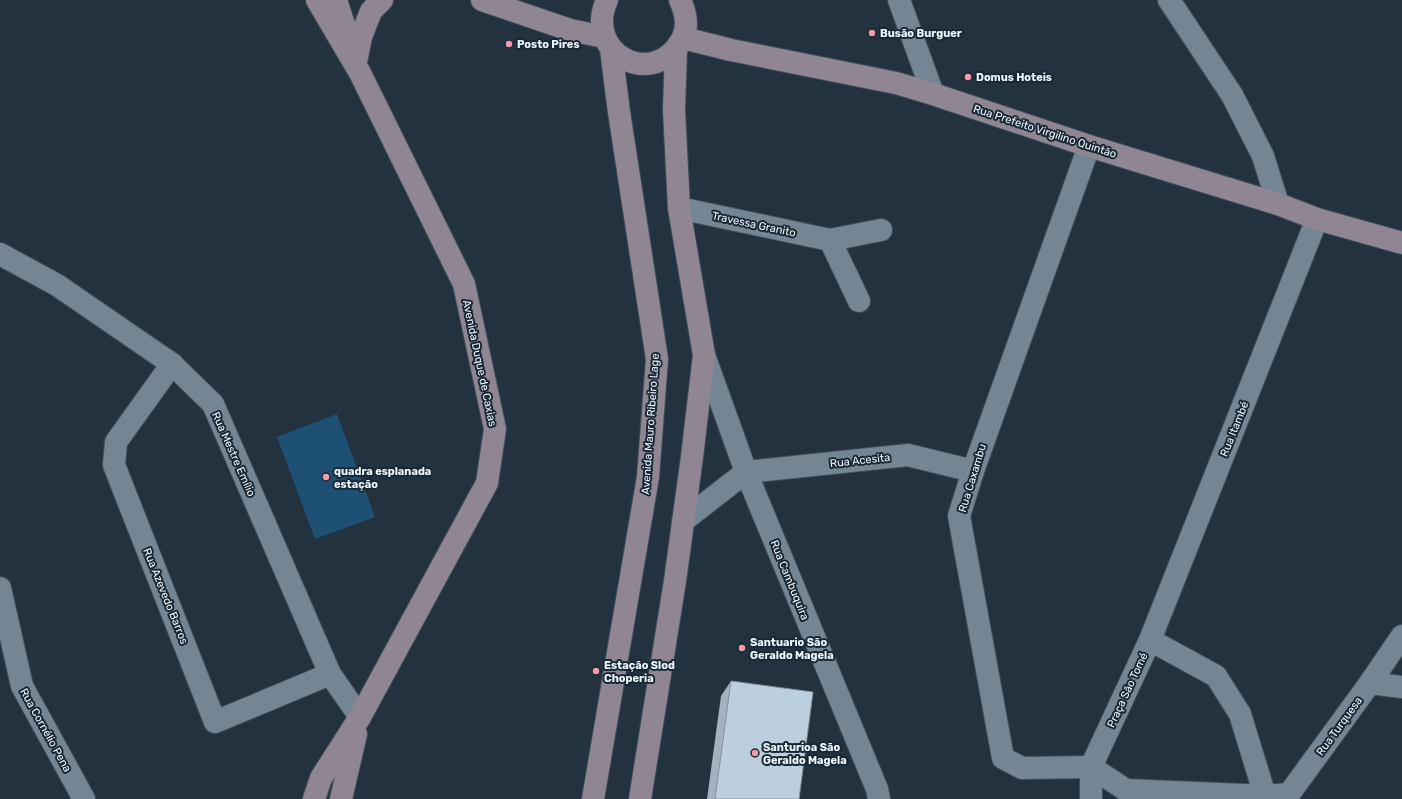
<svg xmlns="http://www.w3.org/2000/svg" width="1402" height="799" font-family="Rubik,sans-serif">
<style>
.green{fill:#1e5073}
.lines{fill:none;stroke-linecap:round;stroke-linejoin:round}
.street-casing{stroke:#414f59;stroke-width:24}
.secondary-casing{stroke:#414f59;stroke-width:24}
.street{stroke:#748694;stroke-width:22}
.secondary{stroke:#8f8593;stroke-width:22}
.wall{fill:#a2b2c0}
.building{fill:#bccfdf;stroke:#84919c}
.poi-dot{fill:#f39aaa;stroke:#192834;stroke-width:1.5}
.labels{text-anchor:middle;stroke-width:4;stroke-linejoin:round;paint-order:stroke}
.poi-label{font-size:11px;font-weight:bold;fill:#ecf6fe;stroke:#192834;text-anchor:start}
.street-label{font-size:11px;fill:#ecf6fe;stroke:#192834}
</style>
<rect width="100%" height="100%" fill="#23323f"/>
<!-- green -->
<polygon class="green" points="337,414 375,517 315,539 277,437"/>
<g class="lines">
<!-- street casing -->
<g class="street-casing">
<g id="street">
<polyline points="899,0 933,94"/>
<polyline points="1169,0 1232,95 1263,156 1278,204"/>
<polyline points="1089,146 973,471 959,516 1003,758 1022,768 1091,767"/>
<polyline points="679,208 830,240 859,301"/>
<polyline points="830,240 881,230"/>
<polyline points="0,254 57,285 172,364 213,404 330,674 360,717"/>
<polyline points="704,355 746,472 877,789 879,799"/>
<polyline points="172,364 116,442 114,465 215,722 330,674"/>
<polyline points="746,472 908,455 973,471"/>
<polyline points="683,521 746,472"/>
<polyline points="0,588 22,686 84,799"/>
<polyline points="1150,640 1216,676 1240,714 1266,799"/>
<polyline points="1370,683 1402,687"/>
<polyline points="1091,767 1126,790 1266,796 1289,794 1370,683 1402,636"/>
<polyline points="1091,799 1091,767 1150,640 1317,219"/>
</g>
</g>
<!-- secondary casing -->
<g class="secondary-casing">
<g id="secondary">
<polyline points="336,0 347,34"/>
<polyline points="482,0 570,30 604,37"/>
<path d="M607 0C583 53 652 90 681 41 689 28 686 13 680 0"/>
<polyline points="683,38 731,50 896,83 933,94 1089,146 1278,204 1317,219 1402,243"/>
<polyline points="356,62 361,37 371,11 382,0"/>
<polyline points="314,799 321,778 360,717 487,483 495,429 464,284 360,73 317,0"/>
<polyline points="341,799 356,734"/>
<polyline points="593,799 648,477 657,359 619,112 611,49"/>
<polyline points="640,799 675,581 692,457 704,355 679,208 674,110 676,49"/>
</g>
</g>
<!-- street -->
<use href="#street" class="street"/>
<!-- secondary -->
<use href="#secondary" class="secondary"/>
</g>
<!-- wall -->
<polygon class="wall" points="731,681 799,799 707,799 721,696"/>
<!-- building -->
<polygon class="building" points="731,681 813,692 799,799 715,799"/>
<!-- markers -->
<g class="poi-dot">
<circle cx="872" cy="33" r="4"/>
<circle cx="509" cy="44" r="4"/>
<circle cx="968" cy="77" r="4"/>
<circle cx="326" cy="477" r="4"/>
<circle cx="742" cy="648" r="4"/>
<circle cx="596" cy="671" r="4"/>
<circle cx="755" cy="753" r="4"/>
</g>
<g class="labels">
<!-- poi labels -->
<g class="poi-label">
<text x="880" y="37">Busão Burguer</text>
<text x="517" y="48">Posto Pires</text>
<text x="976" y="81">Domus Hoteis</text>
<text x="334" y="475">quadra esplanada<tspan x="334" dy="13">estação</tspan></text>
<text x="750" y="646">Santuario São<tspan x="750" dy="13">Geraldo Magela</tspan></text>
<text x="604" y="669">Estação Slod<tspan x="604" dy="13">Choperia</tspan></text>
<text x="763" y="751">Santurioa São<tspan x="763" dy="13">Geraldo Magela</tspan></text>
</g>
<!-- street labels -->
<g class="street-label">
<text transform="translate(1045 131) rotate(18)" y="4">Rua Prefeito Virgilino Quintão</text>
<text transform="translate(754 224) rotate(12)" y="4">Travessa Granito</text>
<text transform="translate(480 363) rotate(78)" y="4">Avenida Duque de Caxias</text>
<text transform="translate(650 424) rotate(-86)" y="4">Avenida Mauro Ribeiro Lage</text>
<text transform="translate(1234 429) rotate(-68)" y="4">Rua Itambé</text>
<text transform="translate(234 454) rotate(66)" y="4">Rua Mestre Emílio</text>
<text transform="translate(860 460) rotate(-6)" y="4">Rua Acesita</text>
<text transform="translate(972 478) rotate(-73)" y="4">Rua Caxambu</text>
<text transform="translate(790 580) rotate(68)" y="4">Rua Cambuquira</text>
<text transform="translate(166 596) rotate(68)" y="4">Rua Azevedo Barros</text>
<text transform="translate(1127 690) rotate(-65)" y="4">Praça São Tomé</text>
<text transform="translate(1339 726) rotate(-54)" y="4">Rua Turquesa</text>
<text transform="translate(46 730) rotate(61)" y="4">Rua Cornélio Pena</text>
</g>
</g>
</svg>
